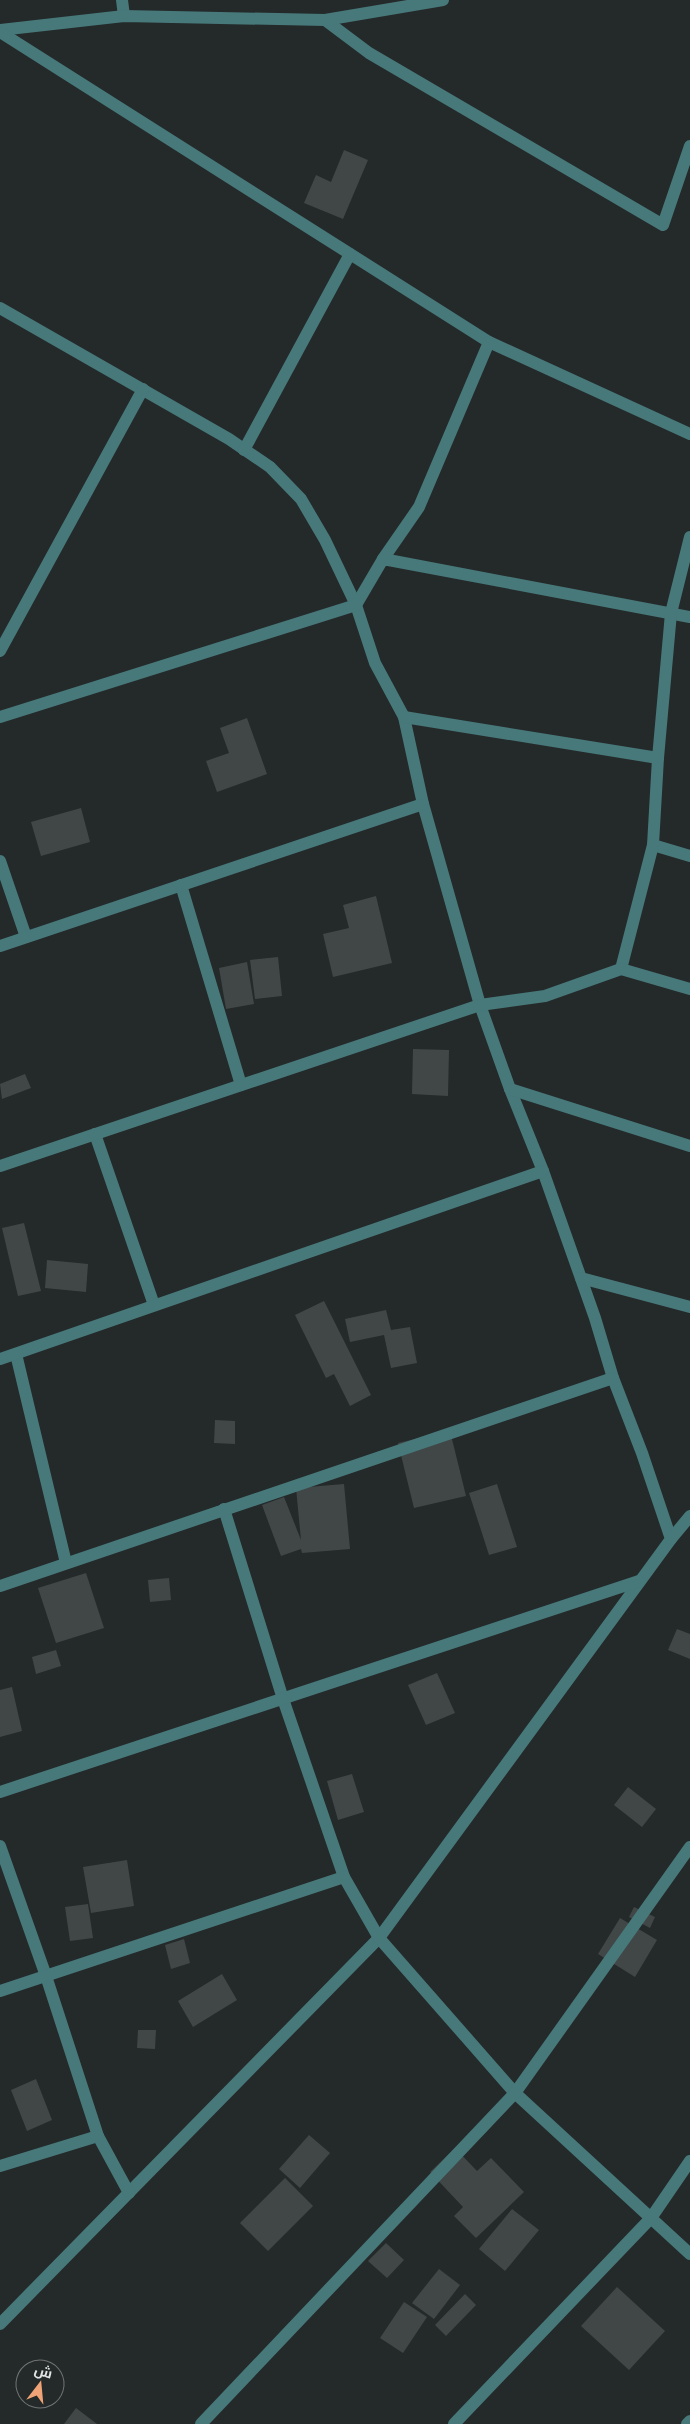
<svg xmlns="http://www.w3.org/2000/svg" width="690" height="2424" font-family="'PT Sans',Cairo,sans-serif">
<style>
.building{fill:#414747}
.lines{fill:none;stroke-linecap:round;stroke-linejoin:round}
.minor{stroke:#47787a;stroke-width:12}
</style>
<rect width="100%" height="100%" fill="#242929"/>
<!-- building -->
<g class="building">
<polygon points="344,150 368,160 343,219 304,203 316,175 331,182"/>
<polygon points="247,718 267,774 217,792 206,761 229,753 220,728"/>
<polygon points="81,808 90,842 41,856 31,822"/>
<polygon points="376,896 392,963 333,977 323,934 349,928 343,905"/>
<polygon points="278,957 282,996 255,999 250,960"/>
<polygon points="247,962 254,1004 226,1009 219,968"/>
<polygon points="413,1049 449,1050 448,1096 412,1094"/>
<polygon points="25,1074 31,1088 2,1099 0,1084"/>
<polygon points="24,1223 41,1291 18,1296 2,1228"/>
<polygon points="47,1260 88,1264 86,1292 45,1288"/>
<polygon points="324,1301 371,1395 350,1406 334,1374 326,1378 295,1315"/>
<polygon points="386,1310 391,1330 410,1327 417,1363 391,1368 384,1335 350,1342 345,1319"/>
<polygon points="215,1420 235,1421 235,1444 214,1443"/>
<polygon points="450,1431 466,1496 414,1508 398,1443"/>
<polygon points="344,1484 350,1549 302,1553 301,1549 281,1556 262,1505 284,1497 301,1540 296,1488"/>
<polygon points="497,1484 517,1547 489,1555 469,1493"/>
<polygon points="86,1573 104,1628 56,1643 38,1588"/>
<polygon points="169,1578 171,1600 150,1602 148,1580"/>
<polygon points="677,1629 690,1634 690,1659 668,1650"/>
<polygon points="56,1650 61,1666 36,1674 32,1657"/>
<polygon points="437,1673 455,1713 426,1725 408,1685"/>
<polygon points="12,1687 22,1731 0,1737 0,1690"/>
<polygon points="352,1774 364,1812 338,1820 327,1781"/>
<polygon points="628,1787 656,1809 642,1827 614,1805"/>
<polygon points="127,1860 134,1906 91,1913 83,1867"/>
<polygon points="88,1904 93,1938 70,1941 65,1907"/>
<polygon points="634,1907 655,1917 650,1928 629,1917"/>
<polygon points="620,1918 657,1940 635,1977 598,1954"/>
<polygon points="184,1939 190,1963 171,1969 165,1945"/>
<polygon points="222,1974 237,2000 193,2027 178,2001"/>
<polygon points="138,2030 156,2030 155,2049 137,2048"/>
<polygon points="36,2079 52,2120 27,2131 11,2090"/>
<polygon points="309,2135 330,2153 300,2188 279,2169"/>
<polygon points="455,2148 477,2171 491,2158 524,2192 476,2238 454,2216 463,2207 430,2172"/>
<polygon points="285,2178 313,2206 268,2251 240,2223"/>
<polygon points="512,2209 539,2230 505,2271 479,2249"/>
<polygon points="386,2243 404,2260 387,2278 368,2261"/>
<polygon points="439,2269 460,2285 434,2319 412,2303"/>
<polygon points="617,2287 665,2331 629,2370 581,2326"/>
<polygon points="465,2294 476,2305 446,2336 435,2325"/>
<polygon points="404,2302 427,2317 403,2353 380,2338"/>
<polygon points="76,2408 97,2424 64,2424"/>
</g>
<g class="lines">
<!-- minor -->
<g class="minor">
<polyline points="122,0 124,16"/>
<polyline points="325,20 369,53 663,225 690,146"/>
<polyline points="0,30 124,16 325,20 443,0"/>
<polyline points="0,32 489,342 690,434"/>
<polyline points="0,308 229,439 270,467 301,499 325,540 356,605 375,663 404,717 423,804 480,1005 510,1089 543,1171 595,1318 613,1378 642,1453 671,1539 379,1938 0,2324"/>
<polyline points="244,450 350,254"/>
<polyline points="383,559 419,507 489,342"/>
<polyline points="0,651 143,389"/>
<polyline points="0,717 356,605 383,559 690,617"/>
<polyline points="404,717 658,758"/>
<polyline points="653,845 690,856"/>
<polyline points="0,861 26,937"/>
<polyline points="181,885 241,1085"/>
<polyline points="0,946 423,804"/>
<polyline points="621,969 653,845 658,758 671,613 690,537"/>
<polyline points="510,1089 690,1146"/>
<polyline points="95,1134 154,1305"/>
<polyline points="0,1166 480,1005 545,996 621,969 690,989"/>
<polyline points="581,1278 690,1307"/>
<polyline points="16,1354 66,1563"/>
<polyline points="0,1359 543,1171"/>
<polyline points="224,1509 283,1699 344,1877 379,1938 515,2093 690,2254"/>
<polyline points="671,1539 690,1516"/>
<polyline points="0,1586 613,1378"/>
<polyline points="0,1792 639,1581"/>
<polyline points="0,1846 46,1976 98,2136 129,2193"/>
<polyline points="0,1991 344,1877"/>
<polyline points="0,2166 98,2136"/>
<polyline points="201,2424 515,2093 690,1847"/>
<polyline points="454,2424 651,2218 690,2161"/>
<polyline points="687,2424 690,2421"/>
</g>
</g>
<!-- north arrow -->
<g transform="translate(40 2384) rotate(16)"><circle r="24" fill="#242929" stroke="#707474"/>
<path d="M0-4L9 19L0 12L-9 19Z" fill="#efa376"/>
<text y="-8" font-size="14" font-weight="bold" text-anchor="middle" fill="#e1e5e5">ش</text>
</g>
</svg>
